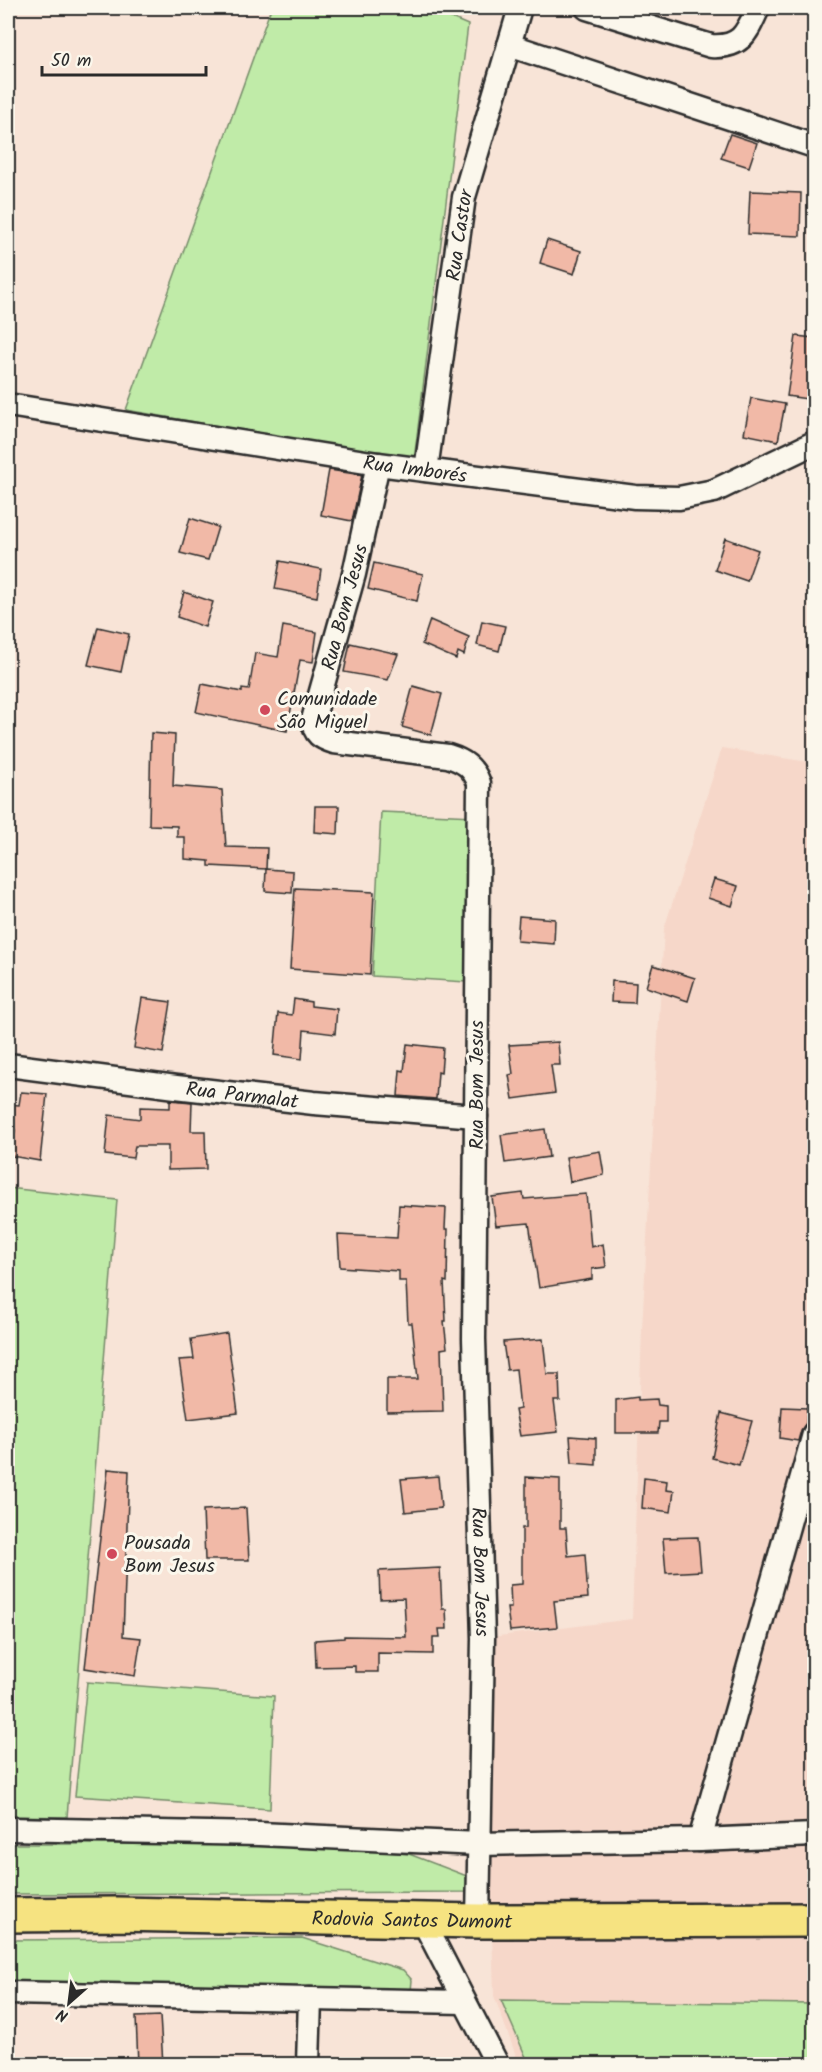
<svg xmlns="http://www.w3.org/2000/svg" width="822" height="2072" font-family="Kalam,sans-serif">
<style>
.built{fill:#f6d7c9}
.green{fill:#c0eba8;stroke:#768b6a;stroke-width:1.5}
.building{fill:#f1b9a7;stroke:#2b2b2b;stroke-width:1.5}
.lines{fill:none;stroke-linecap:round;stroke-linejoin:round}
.street-casing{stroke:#2b2b2b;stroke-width:27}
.highway-casing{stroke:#2b2b2b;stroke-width:38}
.street{stroke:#fbf7ec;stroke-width:22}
.highway{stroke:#f6e381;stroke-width:33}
.poi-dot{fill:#d1495b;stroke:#fbf7ec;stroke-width:2}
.labels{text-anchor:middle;stroke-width:6;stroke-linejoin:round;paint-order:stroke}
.street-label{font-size:20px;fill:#2b2b2b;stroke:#fbf7ec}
.poi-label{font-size:20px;fill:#2b2b2b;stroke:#fbf7ec;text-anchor:start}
</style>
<rect width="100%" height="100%" fill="#f8e4d7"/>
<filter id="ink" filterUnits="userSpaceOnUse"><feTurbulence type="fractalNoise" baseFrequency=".0167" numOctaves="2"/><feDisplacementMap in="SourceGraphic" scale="12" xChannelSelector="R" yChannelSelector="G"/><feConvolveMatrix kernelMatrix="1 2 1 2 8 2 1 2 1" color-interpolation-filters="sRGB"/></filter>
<g filter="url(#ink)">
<!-- built -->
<polygon class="built" points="722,748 814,763 814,2064 519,2064 494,1996 483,1638 632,1619 642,1329 664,929"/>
<!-- green -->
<g class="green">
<polygon points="271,8 428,8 468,25 414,460 126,410"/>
<polygon points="381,812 475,816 466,982 372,976"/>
<polygon points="8,1188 117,1200 67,1817 8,1816"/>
<polygon points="87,1682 274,1696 270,1809 75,1796"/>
<polygon points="8,1844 265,1844 324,1847 409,1854 472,1878 468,1892 8,1894"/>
<polygon points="302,1938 403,1970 412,1980 411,1991 41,1983 8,1980 8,1940"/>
<polygon points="501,2000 814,2004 814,2064 529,2064"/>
</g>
<!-- building -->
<g class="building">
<polygon points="730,134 757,143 749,167 721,158"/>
<polygon points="750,191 801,193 800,236 748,234"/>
<polygon points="547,240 581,251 574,274 540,263"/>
<polygon points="796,336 814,338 814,400 787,396"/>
<polygon points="751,398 785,404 778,441 744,434"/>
<polygon points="329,470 362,475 352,521 321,515"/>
<polygon points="190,518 218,527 208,560 180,553"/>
<polygon points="725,538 758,550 747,581 715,570"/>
<polygon points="280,561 321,569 317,597 275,589"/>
<polygon points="374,563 423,574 417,601 368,589"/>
<polygon points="184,592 213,602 205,627 177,617"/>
<polygon points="430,620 469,637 464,655 458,652 456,659 422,644"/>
<polygon points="482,621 505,626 499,651 477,645"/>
<polygon points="283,626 317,632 313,662 300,660 287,731 196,712 202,684 242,692 242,689 249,690 255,653 278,657"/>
<polygon points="98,627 129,634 121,672 88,665"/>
<polygon points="350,643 398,654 388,680 344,672"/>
<polygon points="413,686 442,694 431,735 402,727"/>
<polygon points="151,733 175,735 173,786 222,790 226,847 267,848 266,869 209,866 209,861 185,859 185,837 177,837 177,826 149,825"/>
<polygon points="315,806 339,806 338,834 314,832"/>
<polygon points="266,869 293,871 292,893 265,891"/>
<polygon points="714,879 738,886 732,906 708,898"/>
<polygon points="295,888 374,892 370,975 290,969"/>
<polygon points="519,916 555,919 554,944 517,941"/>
<polygon points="653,965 695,978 688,1001 646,987"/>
<polygon points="612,981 636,983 635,1003 611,1002"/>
<polygon points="142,998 171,1002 163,1053 134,1048"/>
<polygon points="294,999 311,1002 311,1006 337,1009 335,1034 304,1030 302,1059 274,1055 278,1013 292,1015"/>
<polygon points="558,1042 560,1065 551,1065 555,1093 513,1099 509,1075 513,1074 509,1045"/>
<polygon points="407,1044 443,1048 441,1073 438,1072 436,1099 398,1096 400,1070 404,1071"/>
<polygon points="21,1092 47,1094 40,1161 11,1156 15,1130 8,1129 8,1104 19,1105"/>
<polygon points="170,1100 192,1102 191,1131 205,1131 206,1169 168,1170 168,1146 135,1146 133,1158 105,1155 109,1115 140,1119 140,1107 170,1108"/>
<polygon points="545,1129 549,1157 505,1163 501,1135"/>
<polygon points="600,1151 604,1175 570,1182 566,1157"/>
<polygon points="523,1193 524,1199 586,1194 591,1247 603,1244 606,1267 592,1269 592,1279 539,1288 529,1223 496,1226 492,1197"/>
<polygon points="399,1205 446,1208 445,1229 448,1229 447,1282 444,1281 446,1321 444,1321 447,1348 441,1349 443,1411 387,1412 387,1379 418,1379 412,1323 408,1323 406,1281 399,1281 399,1271 340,1267 338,1235 397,1238"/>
<polygon points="227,1333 238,1413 188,1419 179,1360 194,1359 191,1339"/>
<polygon points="543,1339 547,1374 559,1374 560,1401 554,1401 558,1432 520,1436 515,1410 520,1409 516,1369 507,1370 503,1342"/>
<polygon points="638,1397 638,1400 657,1399 658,1405 666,1406 666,1422 659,1422 658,1433 616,1433 616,1400"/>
<polygon points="782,1407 807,1408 806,1423 801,1430 798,1441 780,1438"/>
<polygon points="721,1413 752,1421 739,1465 712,1458"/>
<polygon points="570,1436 596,1438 596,1465 572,1463"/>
<polygon points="108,1469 129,1471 123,1636 141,1638 135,1676 85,1668"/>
<polygon points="438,1476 441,1508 405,1512 401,1479"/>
<polygon points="526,1477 560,1479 560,1528 566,1528 568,1556 585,1554 588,1598 554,1601 557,1627 510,1631 507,1608 511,1608 510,1585 522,1584 522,1528 526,1528"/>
<polygon points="644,1478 667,1481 666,1490 674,1491 671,1512 642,1508"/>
<polygon points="246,1508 249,1560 205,1560 203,1510"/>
<polygon points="698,1537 701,1571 666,1573 663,1538"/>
<polygon points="440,1568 442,1609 446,1609 447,1629 439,1629 440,1637 433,1637 433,1654 378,1653 378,1672 355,1672 355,1666 316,1667 315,1640 344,1638 344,1636 406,1637 404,1598 380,1599 379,1571"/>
<polygon points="160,2016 163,2064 138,2064 136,2017"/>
</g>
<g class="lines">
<!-- street casing -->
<g class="street-casing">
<g id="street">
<path d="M587 8 711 46C742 48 747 32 758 8"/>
<polyline points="509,45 814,146"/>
<path id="s1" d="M8 405 378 464 635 497 679 498 714 491 814 443"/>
<path id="s2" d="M378 464 354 574 313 720C314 734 321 738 334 742L448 756C464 761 473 767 479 783L474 1339 483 1638 478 1921"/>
<path id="s3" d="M426 470 464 197 520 8"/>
<path id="s4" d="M8 1065 176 1087 314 1103 476 1116"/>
<polyline points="8,1829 259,1834 479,1844 700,1840 814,1835"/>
<polyline points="700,1840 814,1434"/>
<polyline points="422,1919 497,2064"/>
<polyline points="8,1993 464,2002"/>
<polyline points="308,2064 310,1999"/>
</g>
</g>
<!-- highway casing -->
<g class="highway-casing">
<g id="highway">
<path id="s5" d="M8 1915 116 1914 478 1921 814 1920"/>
</g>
</g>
<!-- street -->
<use href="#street" class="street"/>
<!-- highway -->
<use href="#highway" class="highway"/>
</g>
</g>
<!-- markers -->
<g class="poi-dot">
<circle cx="265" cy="710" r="6"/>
<circle cx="112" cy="1554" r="6"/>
</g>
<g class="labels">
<!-- street labels -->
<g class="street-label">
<text dy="7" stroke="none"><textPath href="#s3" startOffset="237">Rua Castor</textPath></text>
<text dy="7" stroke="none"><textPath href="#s1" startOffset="412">Rua Imborés</textPath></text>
<text transform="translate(344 607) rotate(-75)" y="7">Rua Bom Jesus</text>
<text transform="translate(476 1085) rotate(-90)" y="7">Rua Bom Jesus</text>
<text dy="7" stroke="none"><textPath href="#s4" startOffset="236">Rua Parmalat</textPath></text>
<text dy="7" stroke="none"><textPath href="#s2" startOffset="1244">Rua Bom Jesus</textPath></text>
<text dy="7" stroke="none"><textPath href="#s5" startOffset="404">Rodovia Santos Dumont</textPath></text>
</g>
<!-- poi labels -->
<g class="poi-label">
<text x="277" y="705">Comunidade<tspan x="277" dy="23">São Miguel</tspan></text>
<text x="124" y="1549">Pousada<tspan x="124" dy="23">Bom Jesus</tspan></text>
</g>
</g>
<!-- margin -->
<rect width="822" height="2072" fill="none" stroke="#fbf7ec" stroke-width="30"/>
<rect x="15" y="15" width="792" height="2042" fill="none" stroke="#2b2b2b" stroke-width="2" filter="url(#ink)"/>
<!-- north arrow -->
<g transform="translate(69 2003) rotate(208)" stroke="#fbf7ec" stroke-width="4.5" paint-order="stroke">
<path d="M0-4.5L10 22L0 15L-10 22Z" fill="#2b2b2b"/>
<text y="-9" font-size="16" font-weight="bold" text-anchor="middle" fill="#2b2b2b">N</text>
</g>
<!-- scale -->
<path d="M42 66v9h164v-9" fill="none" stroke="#2b2b2b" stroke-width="3"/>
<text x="51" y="66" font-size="18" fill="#2b2b2b" stroke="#fbf7ec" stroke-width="4.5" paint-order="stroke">50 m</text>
</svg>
